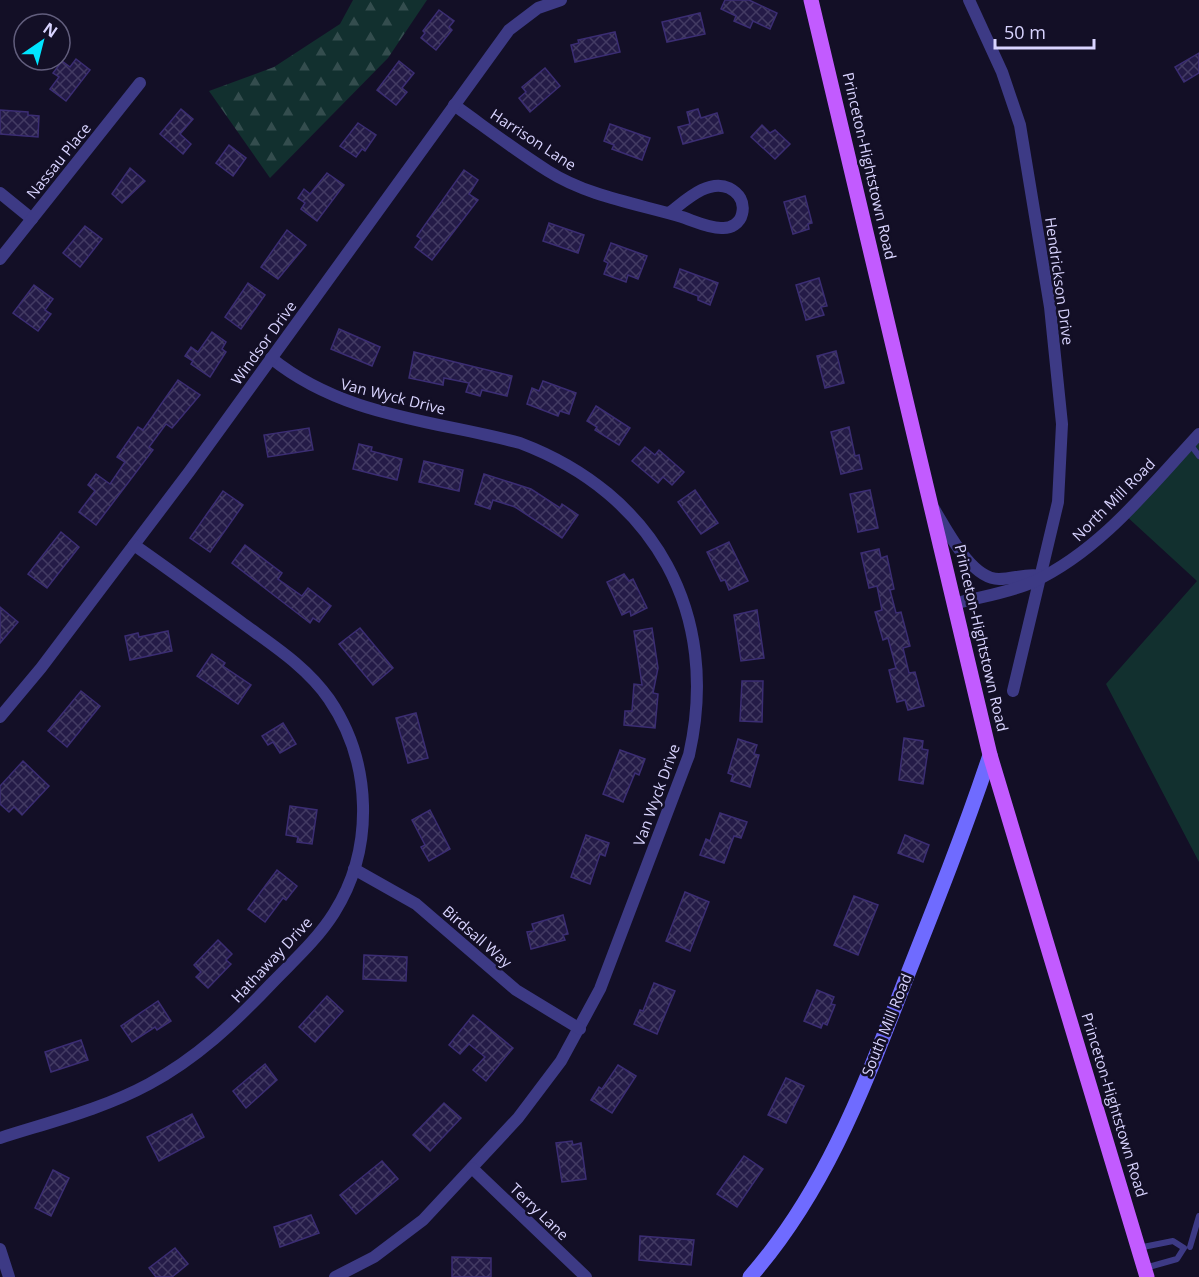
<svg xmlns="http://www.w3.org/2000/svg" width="1199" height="1277" font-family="'Open Sans',sans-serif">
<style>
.green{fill:#12302f}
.forest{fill:url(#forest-firs)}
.building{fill:url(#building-cross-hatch);stroke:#3b2d73;stroke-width:1.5}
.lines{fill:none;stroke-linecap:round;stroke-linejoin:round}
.lane{stroke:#3d3a85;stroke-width:6}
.street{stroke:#3d3a85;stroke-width:12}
.secondary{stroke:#6f6bff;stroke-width:15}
.primary{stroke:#c25bff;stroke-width:15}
.labels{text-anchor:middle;stroke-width:5;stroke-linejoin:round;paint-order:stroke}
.street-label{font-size:15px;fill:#d9d4ff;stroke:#130f26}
</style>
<defs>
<pattern id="forest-firs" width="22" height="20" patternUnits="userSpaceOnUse" patternTransform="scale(1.5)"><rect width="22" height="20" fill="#12302f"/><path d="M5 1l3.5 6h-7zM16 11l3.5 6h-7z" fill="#344d4e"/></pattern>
<pattern id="building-cross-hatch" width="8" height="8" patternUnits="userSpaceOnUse" patternTransform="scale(1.5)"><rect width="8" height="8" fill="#241b47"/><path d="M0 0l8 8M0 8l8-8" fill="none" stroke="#433b63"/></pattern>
</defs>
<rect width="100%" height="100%" fill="#130f26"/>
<!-- green -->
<polygon class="green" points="1199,437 1199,862 1106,684 1197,581 1124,514"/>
<!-- forest -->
<polygon class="forest" points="353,0 427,0 388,58 270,178 209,91 274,67 340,24"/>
<!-- building -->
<g class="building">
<polygon points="725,0 749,0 777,13 770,29 753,21 750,28 734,21 736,16 721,9"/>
<polygon points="439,10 454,21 449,27 452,30 436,50 421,38 425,33 423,31"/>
<polygon points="700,13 705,34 667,42 662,22"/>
<polygon points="615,32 620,52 575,62 571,45 579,43 578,40"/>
<polygon points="1199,53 1199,73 1184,82 1175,67"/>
<polygon points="76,59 90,70 66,101 50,89 59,77 53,73 62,61 70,67"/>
<polygon points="399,61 414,73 402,88 407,92 396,105 377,90"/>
<polygon points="545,68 560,86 530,112 519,98 526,92 522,87"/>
<polygon points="181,109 193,119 180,134 191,144 183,154 160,134"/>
<polygon points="698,109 701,118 717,113 723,133 683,144 678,127 690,124 687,112"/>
<polygon points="0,110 28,112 28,115 39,116 38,137 0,134"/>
<polygon points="358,123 376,135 365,151 362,149 356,157 340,146"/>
<polygon points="610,124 650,138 642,160 612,149 614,145 604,141"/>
<polygon points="762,125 770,133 775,130 790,144 775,159 751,137"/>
<polygon points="229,145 246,158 233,176 216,163"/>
<polygon points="130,168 145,181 122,203 112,194"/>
<polygon points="464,170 478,180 469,194 478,200 432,260 415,247 421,239 417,236"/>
<polygon points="327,173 344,185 317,221 301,209 305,203 298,198 304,189 310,194"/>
<polygon points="805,196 812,223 808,224 809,229 793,234 784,202"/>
<polygon points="549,223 584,235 578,253 543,241"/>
<polygon points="85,226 102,239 80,267 63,253"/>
<polygon points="287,230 306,245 278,279 261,267"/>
<polygon points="611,243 647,256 638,279 628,275 626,282 604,274 608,263 604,261"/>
<polygon points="680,269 718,283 710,305 698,300 698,296 674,287"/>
<polygon points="819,278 827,306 821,307 824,315 806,320 796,285"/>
<polygon points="248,283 265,295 241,329 225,317"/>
<polygon points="34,285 53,299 45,310 51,314 38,331 13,313"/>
<polygon points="339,329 380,347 372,366 331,349"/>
<polygon points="212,332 226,342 222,349 226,352 210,377 191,364 193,361 185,356 191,347 198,352"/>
<polygon points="836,351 844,383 825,388 817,356"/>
<polygon points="414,352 512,376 507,396 482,390 480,396 466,392 469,383 444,378 443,385 409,378"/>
<polygon points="178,380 200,395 172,428 166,424 149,447 153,450 96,525 79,512 95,491 88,485 96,474 110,484 125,462 117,457 138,427 143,430"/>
<polygon points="543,381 576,393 569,414 560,411 558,416 527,404 532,388 539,391"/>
<polygon points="596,406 630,428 619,445 595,430 597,427 587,421"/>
<polygon points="849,427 855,456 859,455 862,469 841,474 831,432"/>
<polygon points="309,428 313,450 268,457 264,435"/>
<polygon points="359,444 372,447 371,451 402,459 397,480 353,469"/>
<polygon points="645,447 655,455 659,450 684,472 672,485 663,477 658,483 632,461"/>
<polygon points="424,461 463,470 459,491 419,482"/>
<polygon points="484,474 531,489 560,508 562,504 578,515 562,538 515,507 493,500 490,509 475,504"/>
<polygon points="695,490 718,523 701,534 678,502"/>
<polygon points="870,490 878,528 858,532 850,494"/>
<polygon points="223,491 243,505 210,552 190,538"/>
<polygon points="61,532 79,547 47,588 28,574"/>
<polygon points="729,542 748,581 729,590 725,580 721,581 707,552"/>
<polygon points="245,545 282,573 278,579 302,596 308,588 331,606 319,622 313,618 310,623 232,563"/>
<polygon points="879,549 881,558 887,556 894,589 890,590 896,613 901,612 910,646 903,648 909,673 915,672 924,706 908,710 905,700 897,702 889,670 896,668 888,638 883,640 875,612 882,610 877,586 869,588 861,553"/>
<polygon points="624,574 629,581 633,579 647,608 631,616 630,611 622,615 607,582"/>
<polygon points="0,607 18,622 0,643"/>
<polygon points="757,610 764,658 741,661 734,615"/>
<polygon points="360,628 393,668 373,685 339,644"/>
<polygon points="652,628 658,668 653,693 658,694 655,728 624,725 625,711 632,711 634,684 642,685 634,631"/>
<polygon points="168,631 172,651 130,660 125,636 138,633 139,637"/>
<polygon points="212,654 225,663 223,666 251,685 238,704 197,676"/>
<polygon points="742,681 763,681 762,722 740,721"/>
<polygon points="81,691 100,706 67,747 48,731"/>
<polygon points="416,713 428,758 408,763 396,718"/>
<polygon points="283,723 296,744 280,753 273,742 268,745 262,736"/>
<polygon points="904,738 923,741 922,749 928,750 923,784 899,780"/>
<polygon points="738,739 757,745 754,754 759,755 750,787 731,781 733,775 728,773"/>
<polygon points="620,750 645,759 639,775 635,773 623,802 603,794"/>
<polygon points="23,761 49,786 22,815 14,807 9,812 0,804 0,786"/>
<polygon points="290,806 317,810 312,844 297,842 298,837 286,835"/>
<polygon points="430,810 450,849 429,861 421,847 425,845 412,820"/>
<polygon points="720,813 747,822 741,838 734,836 724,863 700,855 706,839 710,841"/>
<polygon points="586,835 609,843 605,856 600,854 590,884 571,877"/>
<polygon points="905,835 929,845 923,862 898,853"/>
<polygon points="277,870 297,886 286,900 283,898 265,922 248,909"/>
<polygon points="685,892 709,902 690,951 666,941"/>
<polygon points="854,896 878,905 858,955 834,945"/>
<polygon points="563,915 568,934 563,935 565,940 531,949 527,932 534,931 532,924"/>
<polygon points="218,940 232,954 226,960 231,964 208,988 196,977 201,972 194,965"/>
<polygon points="364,955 407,957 406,981 363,979"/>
<polygon points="654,983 675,991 657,1034 634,1024 640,1010 643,1011"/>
<polygon points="817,990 834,997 831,1004 835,1005 827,1025 823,1023 821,1028 804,1021"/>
<polygon points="327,996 343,1011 315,1042 299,1027"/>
<polygon points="158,1001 171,1021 157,1030 155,1027 132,1042 121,1026"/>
<polygon points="473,1015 513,1048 486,1081 473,1070 485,1057 469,1044 460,1054 449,1045"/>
<polygon points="81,1040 88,1060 51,1072 45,1052"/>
<polygon points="265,1064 277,1080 246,1108 233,1091"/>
<polygon points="618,1065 636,1076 612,1113 591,1100 599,1087 602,1089"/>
<polygon points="786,1078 804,1086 786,1123 768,1115"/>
<polygon points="444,1103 461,1118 430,1151 413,1135"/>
<polygon points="192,1114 204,1137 159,1161 147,1137"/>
<polygon points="572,1141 573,1145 581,1143 586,1179 562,1182 556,1143"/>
<polygon points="744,1156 763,1169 737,1207 717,1194"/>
<polygon points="382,1161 398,1179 356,1214 340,1195"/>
<polygon points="53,1170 69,1178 51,1216 35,1208"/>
<polygon points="311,1215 319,1233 280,1247 274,1227"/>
<polygon points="640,1236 694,1240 691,1265 639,1260"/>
<polygon points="175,1248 188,1264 172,1277 156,1277 149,1268"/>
<polygon points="452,1257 491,1258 491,1277 452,1277"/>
</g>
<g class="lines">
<!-- lane -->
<g class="lane">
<polyline points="1190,444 1199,456"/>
<polyline points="1190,1247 1199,1216"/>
<polyline points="1138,1248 1173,1241 1184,1248 1177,1259 1145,1268"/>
</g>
<!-- street -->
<g class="street">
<polyline points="969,0 1002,72 1020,125 1050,307 1062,424 1058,502 1013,691"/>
<path d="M454 105C485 127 516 151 548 171 587 196 638 204 682 217 694 221 709 228 721 228 731 229 740 223 742 214 745 202 739 193 729 188 708 178 684 202 669 213"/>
<polyline points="0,193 32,219"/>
<polyline points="0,259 140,83"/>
<path d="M271 358C344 417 433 420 520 443 655 494 721 614 689 755L600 989 561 1061 518 1118 423 1220 374 1257 335 1277"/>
<path d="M934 509C947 530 971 579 999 579 1014 579 1026 573 1041 576"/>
<path d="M953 604C979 597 1009 593 1033 582 1101 550 1148 489 1199 434"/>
<polyline points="0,717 41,668 189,472 509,30 538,8 561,0"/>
<polyline points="354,869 416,904 516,990 580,1029"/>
<path d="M0 1138C50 1122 103 1109 149 1084 197 1058 234 1023 271 984 292 962 317 940 334 913 375 848 372 762 329 699 306 666 272 645 241 622 205 596 170 570 134 545"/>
<polyline points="472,1168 586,1277"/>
<polyline points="0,1249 9,1277"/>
</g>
<!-- secondary -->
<path class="secondary" d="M750 1277C827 1189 865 1084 907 976 936 903 965 830 990 755"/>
<!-- primary -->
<polyline class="primary" points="811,0 990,755 1147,1277"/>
</g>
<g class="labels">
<!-- street labels -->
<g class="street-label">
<text transform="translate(533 140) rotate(33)" y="5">Harrison Lane</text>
<text transform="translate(59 161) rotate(-51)" y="5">Nassau Place</text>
<text transform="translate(869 166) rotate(77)" y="5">Princeton-Hightstown Road</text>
<text transform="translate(1059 281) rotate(82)" y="5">Hendrickson Drive</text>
<text transform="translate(264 343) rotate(-54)" y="5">Windsor Drive</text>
<text transform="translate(393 397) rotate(14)" y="5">Van Wyck Drive</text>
<text transform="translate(1114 500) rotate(-45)" y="5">North Mill Road</text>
<text transform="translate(981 638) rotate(77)" y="5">Princeton-Hightstown Road</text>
<text transform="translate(657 795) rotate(-70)" y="5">Van Wyck Drive</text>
<text transform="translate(477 937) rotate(41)" y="5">Birdsall Way</text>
<text transform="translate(272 960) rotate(-47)" y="5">Hathaway Drive</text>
<text transform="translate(887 1025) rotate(-68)" y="5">South Mill Road</text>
<text transform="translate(1114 1105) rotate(73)" y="5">Princeton-Hightstown Road</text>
<text transform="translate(539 1212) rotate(44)" y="5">Terry Lane</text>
</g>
</g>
<!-- north arrow -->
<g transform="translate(42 42) rotate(35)"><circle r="28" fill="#130f26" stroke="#625e7d" stroke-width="1.5"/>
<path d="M0-4.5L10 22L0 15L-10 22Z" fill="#00e5ff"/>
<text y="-9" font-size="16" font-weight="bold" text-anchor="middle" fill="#d9d4ff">N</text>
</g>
<!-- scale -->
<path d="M995 39v9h99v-9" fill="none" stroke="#d9d4ff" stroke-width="3"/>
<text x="1004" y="39" font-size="18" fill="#d9d4ff" stroke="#130f26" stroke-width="4.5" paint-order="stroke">50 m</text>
</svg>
